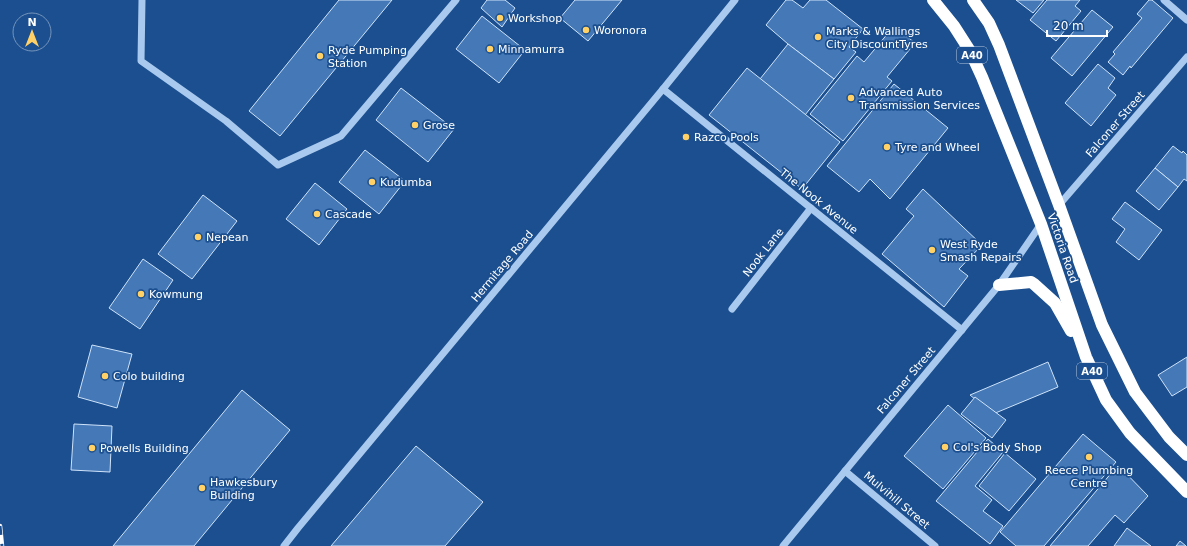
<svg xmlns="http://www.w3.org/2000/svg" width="1187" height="546" font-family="'DejaVu Sans',sans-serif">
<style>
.building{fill:#4478b7;stroke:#cfe3fa}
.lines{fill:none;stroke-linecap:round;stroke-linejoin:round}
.minor{stroke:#a9c9ee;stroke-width:7}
.highway{stroke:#fff;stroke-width:12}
.rail-casing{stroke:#fff;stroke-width:4.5}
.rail{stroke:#1b4f8f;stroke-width:3;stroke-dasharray:9;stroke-linecap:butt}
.poi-dot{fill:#ffd166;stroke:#1b4f8f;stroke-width:1.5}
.labels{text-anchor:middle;stroke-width:3.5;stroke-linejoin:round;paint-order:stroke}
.shield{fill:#1b4f8f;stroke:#bbcadd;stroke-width:1}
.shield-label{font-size:10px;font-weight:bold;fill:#fff}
.poi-label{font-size:11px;fill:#fff;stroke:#1b4f8f;text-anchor:start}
.street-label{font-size:11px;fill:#fff;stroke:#1b4f8f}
</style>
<rect width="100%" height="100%" fill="#1b4f8f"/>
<!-- building -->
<g class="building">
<polygon points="339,0 392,0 280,136 249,111"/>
<polygon points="487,0 505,0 515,8 502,27 481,8"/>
<polygon points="575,0 622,0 588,41 560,18"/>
<polygon points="786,0 792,0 803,8 810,0 826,0 863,29 849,47 856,52 834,79 788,44 766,25"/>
<polygon points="1016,0 1044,0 1033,13"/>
<polygon points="1047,0 1080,0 1075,6 1081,11 1056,41 1030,20"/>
<polygon points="1149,0 1152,0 1173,18 1131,68 1130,66 1123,75 1108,62 1115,54 1113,52 1142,18 1137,14"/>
<polygon points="1092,10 1113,27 1072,76 1051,58"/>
<polygon points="482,16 525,50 499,83 456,49"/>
<polygon points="894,26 915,43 887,77 892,81 843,141 810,114 857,56 864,62"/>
<polygon points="788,44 834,79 805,115 760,79"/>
<polygon points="1098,64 1115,78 1108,88 1116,95 1091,126 1065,103"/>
<polygon points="747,68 840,142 802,189 709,115"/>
<polygon points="894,84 948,128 890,199 870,179 859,192 827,166"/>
<polygon points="401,88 454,129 428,162 376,120"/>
<polygon points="1173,146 1182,153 1183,151 1187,155 1187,181 1184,179 1178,187 1155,168"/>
<polygon points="365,150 405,181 379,214 339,182"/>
<polygon points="1155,168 1178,187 1159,210 1136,191"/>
<polygon points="315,183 347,209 319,245 286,219"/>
<polygon points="923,189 982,245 959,269 968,276 944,307 882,254 914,216 906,209"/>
<polygon points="203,195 237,221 192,279 158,254"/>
<polygon points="1125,202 1162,230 1139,260 1116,242 1125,229 1112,219"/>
<polygon points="143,259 173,280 140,329 109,308"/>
<polygon points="92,345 132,354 117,408 78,397"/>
<polygon points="1187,357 1187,387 1172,396 1158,375"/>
<polygon points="1048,362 1058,387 993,414 970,395"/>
<polygon points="242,390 290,430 194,546 113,546"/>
<polygon points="975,397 1006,420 992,438 961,414"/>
<polygon points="948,405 986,438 943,489 904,456"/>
<polygon points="74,424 112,426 110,472 71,470"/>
<polygon points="1083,434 1116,462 1044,546 1016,546 1000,532"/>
<polygon points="988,439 1003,452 975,486 992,500 983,511 1003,526 990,544 936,501"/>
<polygon points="416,446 483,502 445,546 331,546"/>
<polygon points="1005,453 1036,479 1009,511 979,486"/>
<polygon points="1118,465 1148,496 1124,523 1115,515 1088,546 1050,546"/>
<polygon points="1127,528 1151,546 1114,546"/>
<polygon points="1180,541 1186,546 1176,546"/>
</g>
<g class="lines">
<!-- minor -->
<g class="minor">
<polyline points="142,0 141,61 226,121 278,165 341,136 456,0"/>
<polyline points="1164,0 1187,20"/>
<polyline points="663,89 962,330"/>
<polyline points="1059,205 1187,57"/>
<polyline points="732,309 811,208"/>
<polyline points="845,471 935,546"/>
<polyline points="284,546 298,528 663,89 735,0"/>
<polyline points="783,546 999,285 1041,224"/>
</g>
<!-- highway -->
<g class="highway">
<polyline points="933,0 954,26 970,51 982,77 1041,224 1086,357 1106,400 1130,433 1187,492"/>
<polyline points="973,0 989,23 999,45 1059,205 1102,325 1135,392 1169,437 1187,455"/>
<polyline points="999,285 1031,282 1034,284 1055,303 1071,331"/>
</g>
<!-- rail casing -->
<g class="rail-casing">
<polyline id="rail" points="0,526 2,546"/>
</g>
<!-- rail -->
<use href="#rail" class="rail"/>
</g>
<!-- markers -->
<g class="poi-dot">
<circle cx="500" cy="18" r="4"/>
<circle cx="586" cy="30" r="4"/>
<circle cx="818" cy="37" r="4"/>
<circle cx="490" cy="49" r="4"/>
<circle cx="320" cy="56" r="4"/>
<circle cx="851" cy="98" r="4"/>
<circle cx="415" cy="125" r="4"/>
<circle cx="686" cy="137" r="4"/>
<circle cx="887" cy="147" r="4"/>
<circle cx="372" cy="182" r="4"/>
<circle cx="317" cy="214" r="4"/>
<circle cx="198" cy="237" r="4"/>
<circle cx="932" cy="250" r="4"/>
<circle cx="141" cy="294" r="4"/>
<circle cx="105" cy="376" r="4"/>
<circle cx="945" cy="447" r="4"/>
<circle cx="92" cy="448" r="4"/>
<circle cx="1089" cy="457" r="4"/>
<circle cx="202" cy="488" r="4"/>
</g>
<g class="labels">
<!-- shield labels -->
<g class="shield">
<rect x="957" y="47" width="30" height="16" rx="3"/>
<rect x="1077" y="363" width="30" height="16" rx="3"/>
</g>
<g class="shield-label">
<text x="972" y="59">A40</text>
<text x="1092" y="375">A40</text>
</g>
<!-- poi labels -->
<g class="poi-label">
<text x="508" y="22">Workshop</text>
<text x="594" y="34">Woronora</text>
<text x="826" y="35">Marks &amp; Wallings<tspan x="826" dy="13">City DiscountTyres</tspan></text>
<text x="498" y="53">Minnamurra</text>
<text x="328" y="54">Ryde Pumping<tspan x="328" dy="13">Station</tspan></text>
<text x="859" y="96">Advanced Auto<tspan x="859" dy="13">Transmission Services</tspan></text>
<text x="423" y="129">Grose</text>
<text x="694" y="141">Razco Pools</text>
<text x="895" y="151">Tyre and Wheel</text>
<text x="380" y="186">Kudumba</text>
<text x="325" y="218">Cascade</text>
<text x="206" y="241">Nepean</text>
<text x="940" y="248">West Ryde<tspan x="940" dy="13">Smash Repairs</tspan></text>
<text x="149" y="298">Kowmung</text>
<text x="113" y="380">Colo building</text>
<text x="953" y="451">Col's Body Shop</text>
<text x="100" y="452">Powells Building</text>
<text x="1089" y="474" text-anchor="middle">Reece Plumbing<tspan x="1089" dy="13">Centre</tspan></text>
<text x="210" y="486">Hawkesbury<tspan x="210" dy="13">Building</tspan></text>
</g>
<!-- street labels -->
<g class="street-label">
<text transform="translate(1115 124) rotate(-49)" y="4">Falconer Street</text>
<text transform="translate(819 201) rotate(39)" y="4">The Nook Avenue</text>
<text transform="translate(1063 248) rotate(71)" y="4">Victoria Road</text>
<text transform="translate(763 252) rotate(-52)" y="4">Nook Lane</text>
<text transform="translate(502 266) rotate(-50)" y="4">Hermitage Road</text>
<text transform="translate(906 380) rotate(-50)" y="4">Falconer Street</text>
<text transform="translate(897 500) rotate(40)" y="4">Mulvihill Street</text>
</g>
</g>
<!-- north arrow -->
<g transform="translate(32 32)"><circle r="19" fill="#1b4f8f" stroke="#7695bc"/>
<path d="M0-3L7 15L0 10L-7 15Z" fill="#ffd166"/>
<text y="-6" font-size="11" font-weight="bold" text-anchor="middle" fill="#ffffff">N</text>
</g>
<!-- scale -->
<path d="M1047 30v6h60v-6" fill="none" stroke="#ffffff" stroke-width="2"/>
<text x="1053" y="30" font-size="12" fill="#ffffff" stroke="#1b4f8f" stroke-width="3" paint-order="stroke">20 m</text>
</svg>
